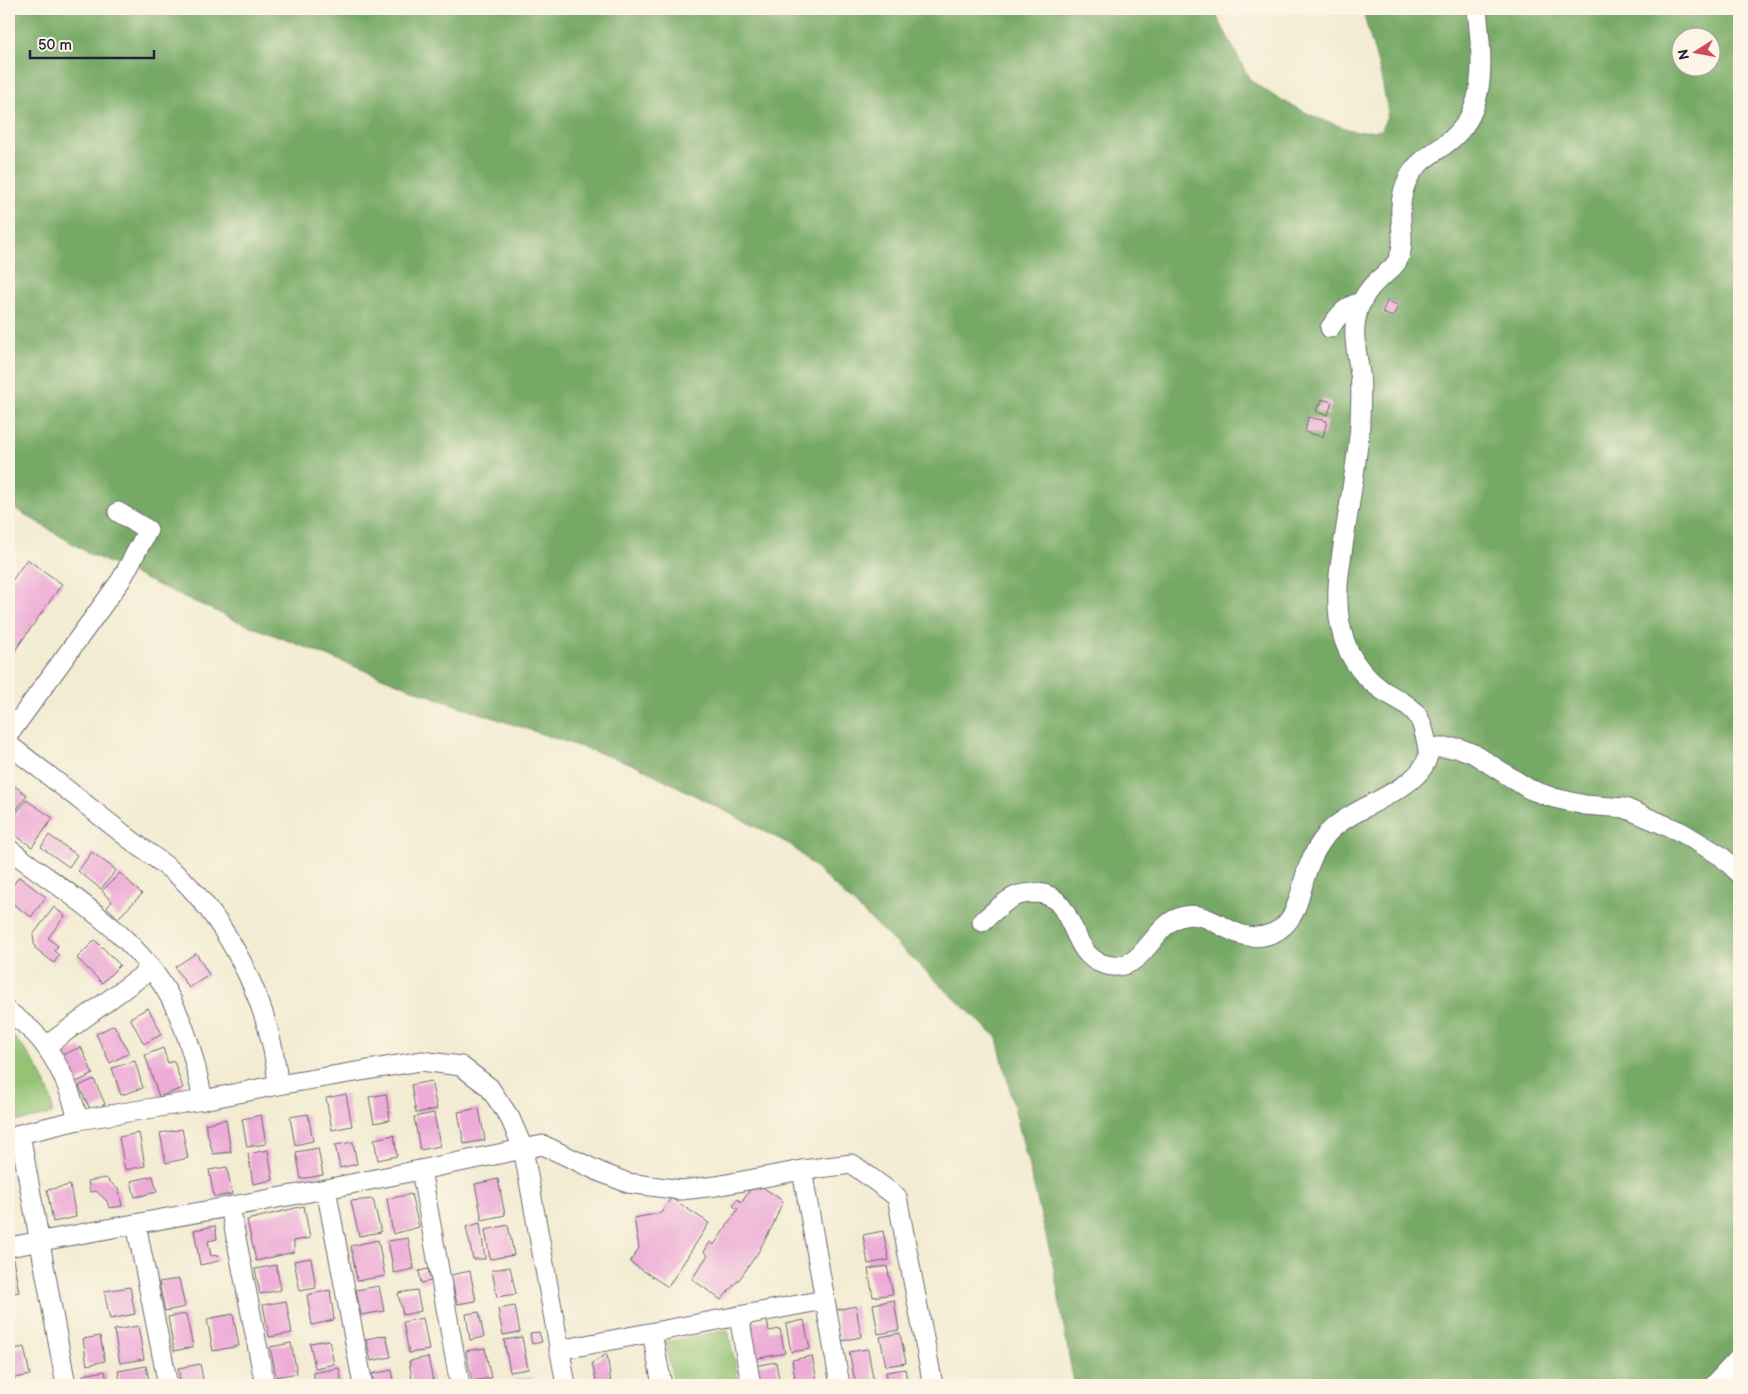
<svg xmlns="http://www.w3.org/2000/svg" width="1748" height="1394" font-family="'Balsamiq Sans',sans-serif">
<style>
.green{fill:#93c373;stroke:#5a7257}
.forest{fill:#76a965;stroke:#4c6650;fill-rule:evenodd}
.building{fill:#edacd7}
.lines{fill:none;stroke-linecap:round;stroke-linejoin:round}
.minor-casing{stroke:#6b6970;stroke-width:21}
.minor{stroke:#fff;stroke-width:19}
</style>
<rect width="100%" height="100%" fill="#fcf5e5"/>
<filter id="ink" filterUnits="userSpaceOnUse"><feTurbulence type="fractalNoise" baseFrequency=".02" numOctaves="2"/><feDisplacementMap in="SourceGraphic" scale="10" xChannelSelector="R" yChannelSelector="G"/><feConvolveMatrix kernelMatrix="1 2 1 2 8 2 1 2 1" color-interpolation-filters="sRGB"/></filter>
<filter id="wash" filterUnits="userSpaceOnUse"><feTurbulence type="fractalNoise" baseFrequency=".0096" numOctaves="4" result="noise"/><feDisplacementMap in="SourceGraphic" scale="20" xChannelSelector="R" yChannelSelector="G"/><feGaussianBlur stdDeviation="1.12" result="paint"/><feColorMatrix in="noise" values="0 0 0 0 0 0 0 0 0 0 0 0 0 0 0 0 0 1.4 0 .05"/><feComposite in="paint" operator="in"/></filter>
<g filter="url(#wash)">
<rect width="100%" height="100%" fill="#f3ecd3"/>
<!-- green -->
<g class="green">
<path d="M9 1032C28 1051 54 1086 52 1114L9 1123Z"/>
<polygon points="728,1330 739,1385 674,1385 665,1342"/>
</g>
<!-- forest -->
<path class="forest" d="M9 9H1213L1250 80 1277 98 1317 118 1357 132 1382 130 1388 112 1380 71 1362 9H1739V1385H1074L1053 1264 997 1038 791 845 638 766 446 702 235 620 90 554 9 505ZM1680 38H1710V68H1680Z"/>
<g id="blocks">
<!-- building -->
<g class="building">
<polygon points="1387,301 1398,305 1393,317 1382,313"/>
<polygon points="1322,399 1332,402 1328,415 1316,412 1318,405 1320,406"/>
<polygon points="1308,417 1327,421 1323,437 1305,432"/>
<polygon points="27,559 62,584 9,659 9,585"/>
<polygon points="9,782 27,795 9,820"/>
<polygon points="26,800 53,818 32,847 9,831 9,824"/>
<polygon points="49,835 77,855 69,867 41,847"/>
<polygon points="92,852 116,870 101,889 78,871"/>
<polygon points="120,873 142,894 118,918 107,907 112,902 102,891"/>
<polygon points="19,877 46,897 31,917 9,901 9,890"/>
<polygon points="54,907 65,916 48,938 58,946 54,951 59,955 54,963 35,948 33,935"/>
<polygon points="95,940 120,965 102,983 77,958"/>
<polygon points="196,953 209,975 189,988 175,967"/>
<polygon points="148,1008 162,1034 144,1044 130,1018"/>
<polygon points="114,1025 129,1053 110,1063 96,1034"/>
<polygon points="81,1047 93,1074 74,1083 62,1055"/>
<polygon points="163,1048 168,1063 174,1061 183,1088 159,1097 145,1055"/>
<polygon points="135,1061 143,1088 121,1095 112,1068"/>
<polygon points="94,1079 105,1104 91,1111 79,1086"/>
<polygon points="431,1081 437,1109 416,1113 411,1085"/>
<polygon points="346,1094 352,1126 332,1130 326,1098"/>
<polygon points="386,1094 390,1120 374,1123 369,1097"/>
<polygon points="479,1108 485,1140 464,1144 458,1112"/>
<polygon points="434,1113 440,1146 420,1150 414,1117"/>
<polygon points="308,1114 313,1141 295,1145 290,1117"/>
<polygon points="261,1115 266,1144 247,1147 242,1119"/>
<polygon points="226,1119 231,1152 213,1154 205,1124"/>
<polygon points="182,1129 188,1158 166,1163 160,1133"/>
<polygon points="139,1133 145,1166 125,1170 119,1137"/>
<polygon points="394,1135 397,1156 378,1160 374,1139"/>
<polygon points="353,1142 357,1164 340,1168 335,1145"/>
<polygon points="318,1148 323,1175 301,1179 296,1152"/>
<polygon points="268,1150 273,1180 253,1184 248,1154"/>
<polygon points="227,1167 232,1194 214,1197 209,1170"/>
<polygon points="153,1176 157,1192 135,1197 131,1181"/>
<polygon points="106,1178 119,1190 122,1206 109,1208 107,1201 96,1191 90,1192 88,1181"/>
<polygon points="498,1179 505,1215 482,1220 475,1184"/>
<polygon points="755,1182 783,1201 772,1227 757,1254 741,1277 721,1300 692,1279 708,1255 704,1252 710,1242 714,1245 738,1209 733,1206 737,1199 742,1202"/>
<polygon points="70,1185 76,1217 53,1222 47,1190"/>
<polygon points="411,1194 419,1227 393,1234 387,1199"/>
<polygon points="671,1198 709,1223 668,1287 630,1262 639,1248 634,1218 661,1213"/>
<polygon points="373,1199 381,1232 359,1236 351,1201"/>
<polygon points="304,1206 310,1238 294,1241 294,1252 256,1261 247,1220"/>
<polygon points="480,1223 485,1259 473,1259 466,1227"/>
<polygon points="508,1225 514,1255 490,1259 485,1230"/>
<polygon points="215,1226 217,1239 208,1241 211,1256 218,1255 219,1261 200,1265 194,1230"/>
<polygon points="883,1231 889,1260 868,1264 863,1235"/>
<polygon points="408,1238 414,1269 394,1273 388,1241"/>
<polygon points="378,1240 385,1276 357,1281 351,1246"/>
<polygon points="311,1258 316,1288 300,1291 294,1261"/>
<polygon points="13,1259 19,1292 9,1294 9,1260"/>
<polygon points="276,1265 281,1290 260,1294 255,1269"/>
<polygon points="887,1266 893,1294 873,1297 868,1269"/>
<polygon points="510,1267 516,1294 497,1297 492,1270"/>
<polygon points="428,1269 431,1281 421,1283 419,1271"/>
<polygon points="470,1271 476,1301 457,1304 451,1275"/>
<polygon points="179,1279 185,1307 165,1311 159,1282"/>
<polygon points="379,1286 384,1311 361,1315 356,1290"/>
<polygon points="130,1287 135,1314 110,1319 104,1291"/>
<polygon points="330,1290 334,1320 312,1325 307,1295"/>
<polygon points="417,1290 421,1311 403,1315 398,1293"/>
<polygon points="894,1300 899,1330 878,1334 873,1304"/>
<polygon points="286,1301 292,1333 269,1337 263,1305"/>
<polygon points="515,1306 520,1332 503,1335 498,1309"/>
<polygon points="856,1306 861,1337 841,1341 835,1310"/>
<polygon points="479,1312 484,1337 470,1340 466,1314"/>
<polygon points="186,1314 193,1347 174,1351 168,1317"/>
<polygon points="233,1314 239,1346 213,1351 207,1319"/>
<polygon points="423,1318 429,1350 409,1353 403,1322"/>
<polygon points="767,1320 769,1331 780,1329 785,1353 754,1359 747,1324"/>
<polygon points="804,1320 810,1349 791,1352 786,1324"/>
<polygon points="138,1326 144,1359 120,1363 114,1330"/>
<polygon points="539,1332 542,1342 532,1344 530,1333"/>
<polygon points="900,1333 906,1363 886,1366 880,1337"/>
<polygon points="386,1335 391,1357 371,1361 366,1339"/>
<polygon points="100,1336 105,1361 87,1365 83,1339"/>
<polygon points="522,1337 528,1369 510,1372 504,1340"/>
<polygon points="329,1340 334,1364 315,1368 310,1343"/>
<polygon points="291,1343 297,1373 276,1377 270,1347"/>
<polygon points="24,1347 30,1375 10,1379 9,1350"/>
<polygon points="485,1348 491,1378 472,1381 466,1351"/>
<polygon points="868,1349 874,1384 856,1385 849,1352"/>
<polygon points="607,1354 611,1383 597,1385 592,1363"/>
<polygon points="812,1356 818,1385 796,1385 792,1360"/>
<polygon points="428,1357 434,1385 413,1385 409,1361"/>
<polygon points="776,1362 780,1385 758,1385 754,1366"/>
<polygon points="200,1364 204,1385 181,1385 178,1368"/>
<polygon points="146,1366 150,1385 121,1385 118,1371"/>
<polygon points="339,1368 342,1385 316,1385 313,1373"/>
<polygon points="905,1369 908,1385 889,1385 886,1372"/>
<polygon points="392,1370 395,1385 374,1385 372,1374"/>
<polygon points="105,1371 108,1385 85,1385 83,1375"/>
<polygon points="532,1377 533,1385 514,1385 513,1380"/>
</g>
</g>
</g>
<g filter="url(#ink)">
<use href="#blocks" fill-opacity="0" stroke="#6b6970" stroke-width="1"/>
<g class="lines">
<!-- minor casing -->
<g class="minor-casing">
<g id="minor">
<path d="M1330 328C1338 316 1346 305 1362 302"/>
<polyline points="9,734 121,580 148,530 118,512"/>
<path d="M9 745C50 776 90 808 131 840 149 854 173 869 188 885 236 936 273 1015 278 1085"/>
<polyline points="1428,748 1459,748 1474,754 1529,789 1554,798 1585,805 1625,808 1681,832 1721,856 1739,873"/>
<path d="M9 849C68 895 137 933 172 1001 188 1032 196 1066 203 1100"/>
<path d="M982 922C992 913 1004 901 1016 896 1023 893 1030 893 1038 893 1076 896 1069 954 1103 964 1145 978 1150 923 1184 916 1215 909 1235 949 1273 933 1300 921 1299 889 1309 865 1313 854 1320 843 1327 834 1351 806 1420 791 1428 756 1429 747 1425 736 1423 728 1417 706 1399 701 1382 690 1343 663 1334 620 1339 575 1345 525 1356 475 1360 425 1360 412 1362 386 1360 374 1357 352 1351 332 1358 310 1362 299 1369 288 1378 280 1385 274 1394 268 1398 260 1405 246 1401 231 1401 217 1400 203 1403 187 1410 175 1420 158 1439 151 1453 138 1490 105 1481 52 1477 9"/>
<path d="M9 1012C22 1022 37 1033 46 1047 61 1068 72 1095 78 1120"/>
<polyline points="46,1046 151,969"/>
<polyline points="421,1170 460,1385"/>
<polyline points="802,1170 840,1385"/>
<polyline points="326,1189 363,1385"/>
<polyline points="230,1207 265,1385"/>
<polyline points="136,1224 168,1385"/>
<polyline points="9,1247 326,1189 543,1145 600,1172 628,1183 681,1190 716,1186 802,1170 852,1164 897,1197 933,1385"/>
<polyline points="739,1316 751,1385"/>
<polyline points="652,1333 662,1385"/>
<polyline points="559,1350 824,1300"/>
<polyline points="66,1385 20,1134 78,1120 203,1100 278,1085 421,1061 461,1066 489,1087 510,1118 523,1148 566,1385"/>
<polyline points="1714,1385 1739,1358"/>
</g>
</g>
<!-- minor -->
<use href="#minor" class="minor"/>
</g>
</g>
<!-- margin -->
<rect width="1748" height="1394" fill="none" stroke="#fcf5e5" stroke-width="30"/>
<!-- north arrow -->
<g transform="translate(1696 52) rotate(259)"><circle r="24" fill="#fcf5e5" stroke="#a5a1a1"/>
<path d="M0-4L9 19L0 12L-9 19Z" fill="#d1495b"/>
<text y="-8" font-size="14" font-weight="bold" text-anchor="middle" fill="#22223b">N</text>
</g>
<!-- scale -->
<path d="M30 50v8h124v-8" fill="none" stroke="#22223b" stroke-width="2.5"/>
<text x="38" y="50" font-size="15" fill="#22223b" stroke="#fcf5e5" stroke-width="4" paint-order="stroke">50 m</text>
</svg>
